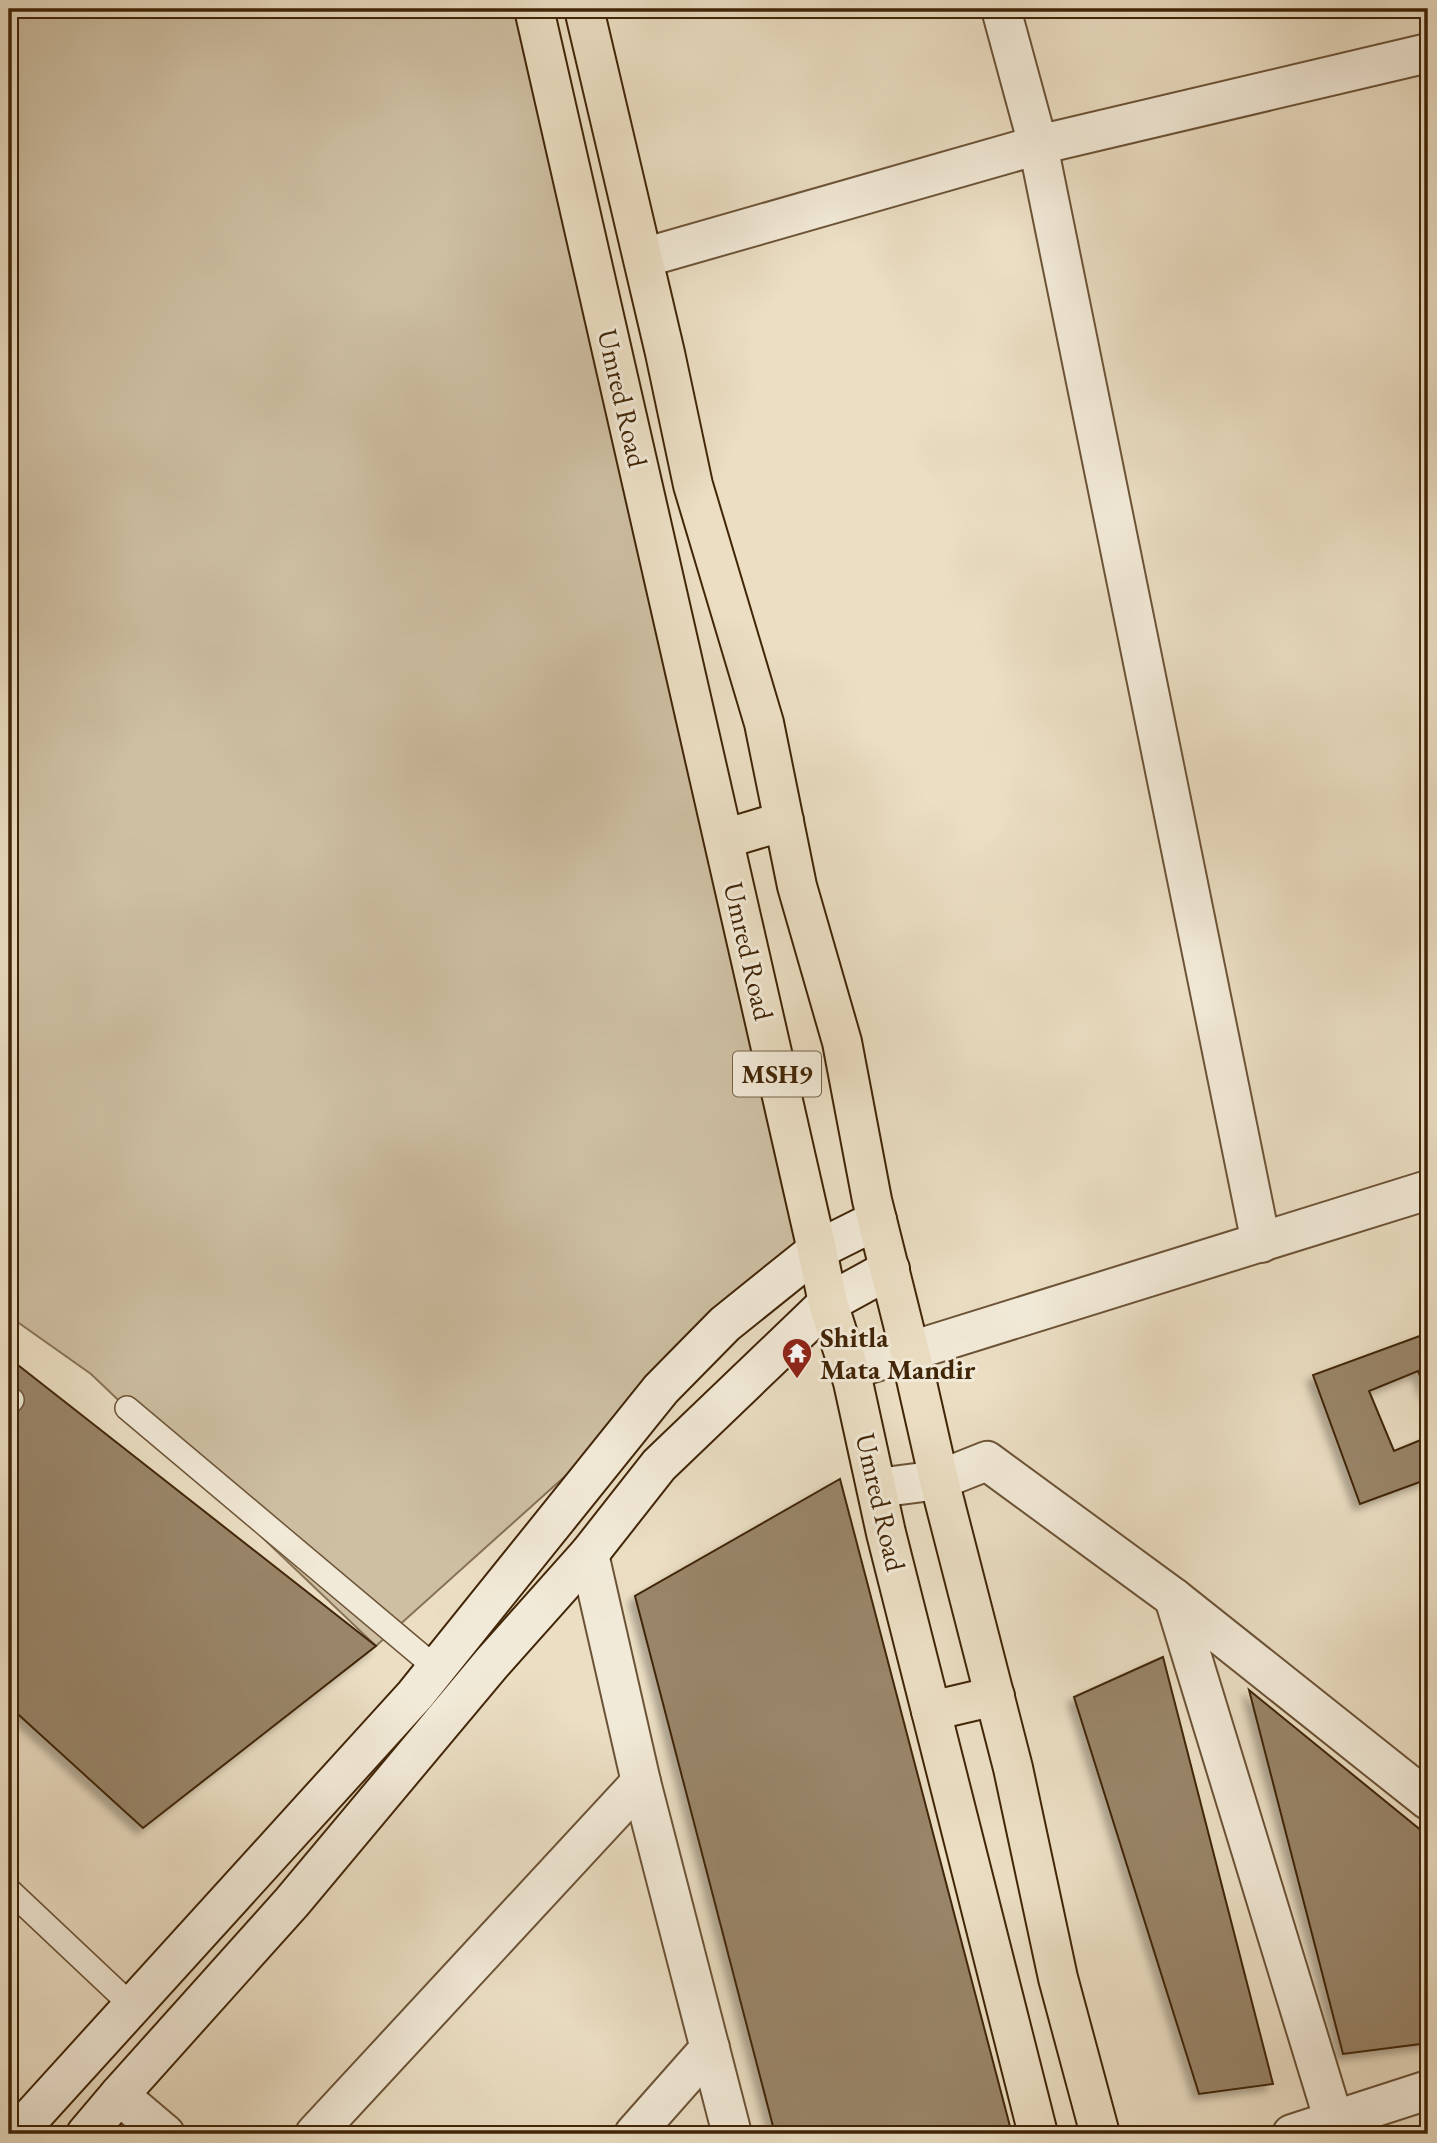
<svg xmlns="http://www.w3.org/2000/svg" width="1437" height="2143" font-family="'EB Garamond',serif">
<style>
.green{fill:#cebfa3;stroke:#887255;stroke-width:2}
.building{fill:#998569;stroke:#412507;stroke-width:2;filter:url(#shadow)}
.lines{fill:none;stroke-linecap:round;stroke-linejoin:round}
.lane-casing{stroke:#6c5336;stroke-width:26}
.street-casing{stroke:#6c5336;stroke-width:42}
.secondary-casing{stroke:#412507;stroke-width:42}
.primary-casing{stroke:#412507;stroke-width:42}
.lane{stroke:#f2ead8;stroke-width:23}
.street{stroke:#f2ead8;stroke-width:38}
.secondary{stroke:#f2ead8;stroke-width:38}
.primary{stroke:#ebdec3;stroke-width:38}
.labels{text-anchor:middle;stroke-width:6;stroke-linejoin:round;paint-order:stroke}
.shield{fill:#f2ead8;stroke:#766046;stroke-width:2}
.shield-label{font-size:26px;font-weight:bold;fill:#412507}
.street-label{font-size:28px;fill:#412507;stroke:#f2ead8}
.poi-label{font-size:28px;font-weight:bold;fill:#412507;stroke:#f2ead8;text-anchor:start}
</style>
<defs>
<filter id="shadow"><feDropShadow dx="-6" dy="6" stdDeviation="3.5" flood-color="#0004"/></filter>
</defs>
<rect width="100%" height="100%" fill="#ebdec3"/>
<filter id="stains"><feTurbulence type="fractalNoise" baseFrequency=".00286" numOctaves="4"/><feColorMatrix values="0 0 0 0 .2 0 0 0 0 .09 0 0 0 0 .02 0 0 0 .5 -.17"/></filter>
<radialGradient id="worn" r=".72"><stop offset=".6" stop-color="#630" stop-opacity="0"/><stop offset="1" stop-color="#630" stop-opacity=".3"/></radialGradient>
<!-- green -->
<polygon class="green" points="9,9 534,9 817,1250 376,1646 91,1374 9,1316"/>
<!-- building -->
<g class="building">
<polygon points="1428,1333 1428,1395 1418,1371 1369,1391 1394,1451 1428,1437 1428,1479 1360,1504 1313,1375"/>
<polygon points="9,1358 376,1646 143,1828 9,1706"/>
<polygon points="840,1479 1012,2134 775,2134 635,1596"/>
<polygon points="1163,1657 1273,2084 1199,2094 1074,1697"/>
<polygon points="1249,1690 1428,1836 1428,2043 1343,2054"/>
</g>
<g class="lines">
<!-- lane casing -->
<g class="lane-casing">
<g id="lane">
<polyline points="9,1403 12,1400"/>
<polyline points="127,1408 436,1668"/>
<polyline points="9,1890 131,2005"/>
</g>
</g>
<!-- street casing -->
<g class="street-casing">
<g id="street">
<polyline points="1001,9 1038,145 1428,53"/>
<polyline points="643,258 1038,145 1261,1243"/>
<polyline points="850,1370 1428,1190"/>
<polyline points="877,1488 939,1480 987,1461 1174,1598 1428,1800"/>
<polyline points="589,1554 641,1782 732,2134"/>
<polyline points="1174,1598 1338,2134"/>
<polyline points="119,2095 165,2134"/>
<polyline points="315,2134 641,1782"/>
<polyline points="634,2134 710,2048"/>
<polyline points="1292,2134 1428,2090"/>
</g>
</g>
<!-- secondary casing -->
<g class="secondary-casing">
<g id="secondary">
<polyline points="16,2134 415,1695 661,1389 725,1324 817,1250 877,1220"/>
<polyline points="86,2134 119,2095 292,1902 491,1664 589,1554 659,1465 828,1303 890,1269"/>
</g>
</g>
<!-- primary casing -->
<g class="primary-casing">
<g id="primary">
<polyline points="534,9 817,1250 828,1303 853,1382 886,1533 1038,2134"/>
<polyline points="584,9 665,353 693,485 764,723 797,886 842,1042 872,1200 910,1352 939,1480 1013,1768 1058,1978 1100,2134"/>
<polyline points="724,839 784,821"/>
<polyline points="931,1711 995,1696"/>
</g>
</g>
<!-- lane -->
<use href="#lane" class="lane"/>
<!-- street -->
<use href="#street" class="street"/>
<!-- secondary -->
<use href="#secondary" class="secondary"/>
<!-- primary -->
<use href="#primary" class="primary"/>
</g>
<!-- icons -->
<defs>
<g id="temple-pin" transform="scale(1.575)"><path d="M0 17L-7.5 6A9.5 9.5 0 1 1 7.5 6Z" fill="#8f2418" stroke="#f2ead8"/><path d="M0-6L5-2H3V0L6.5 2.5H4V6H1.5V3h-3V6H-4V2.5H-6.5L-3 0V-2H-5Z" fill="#fff"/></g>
</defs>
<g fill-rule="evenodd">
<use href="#temple-pin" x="797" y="1353"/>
</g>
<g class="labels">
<!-- shield labels -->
<rect class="shield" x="733" y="1051.5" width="88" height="45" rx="5"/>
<g class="shield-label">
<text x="777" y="1083">MSH9</text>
</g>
<!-- street labels -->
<g class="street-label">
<text transform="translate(623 398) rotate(77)" y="10">Umred Road</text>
<text transform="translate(749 951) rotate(77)" y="10">Umred Road</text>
<text transform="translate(881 1502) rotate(77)" y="10">Umred Road</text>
</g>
<!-- poi labels -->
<g class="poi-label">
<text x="820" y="1347">Shitla<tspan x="820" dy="32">Mata Mandir</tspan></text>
</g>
</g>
<!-- margin -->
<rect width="1437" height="2143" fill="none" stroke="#ebdec3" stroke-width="35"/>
<rect x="10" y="10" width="1416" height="2122" fill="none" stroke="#412507" stroke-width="3.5"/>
<rect x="18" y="18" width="1402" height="2108" fill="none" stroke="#412507" stroke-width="2"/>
<rect width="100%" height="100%" filter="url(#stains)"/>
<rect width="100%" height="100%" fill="url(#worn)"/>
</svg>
